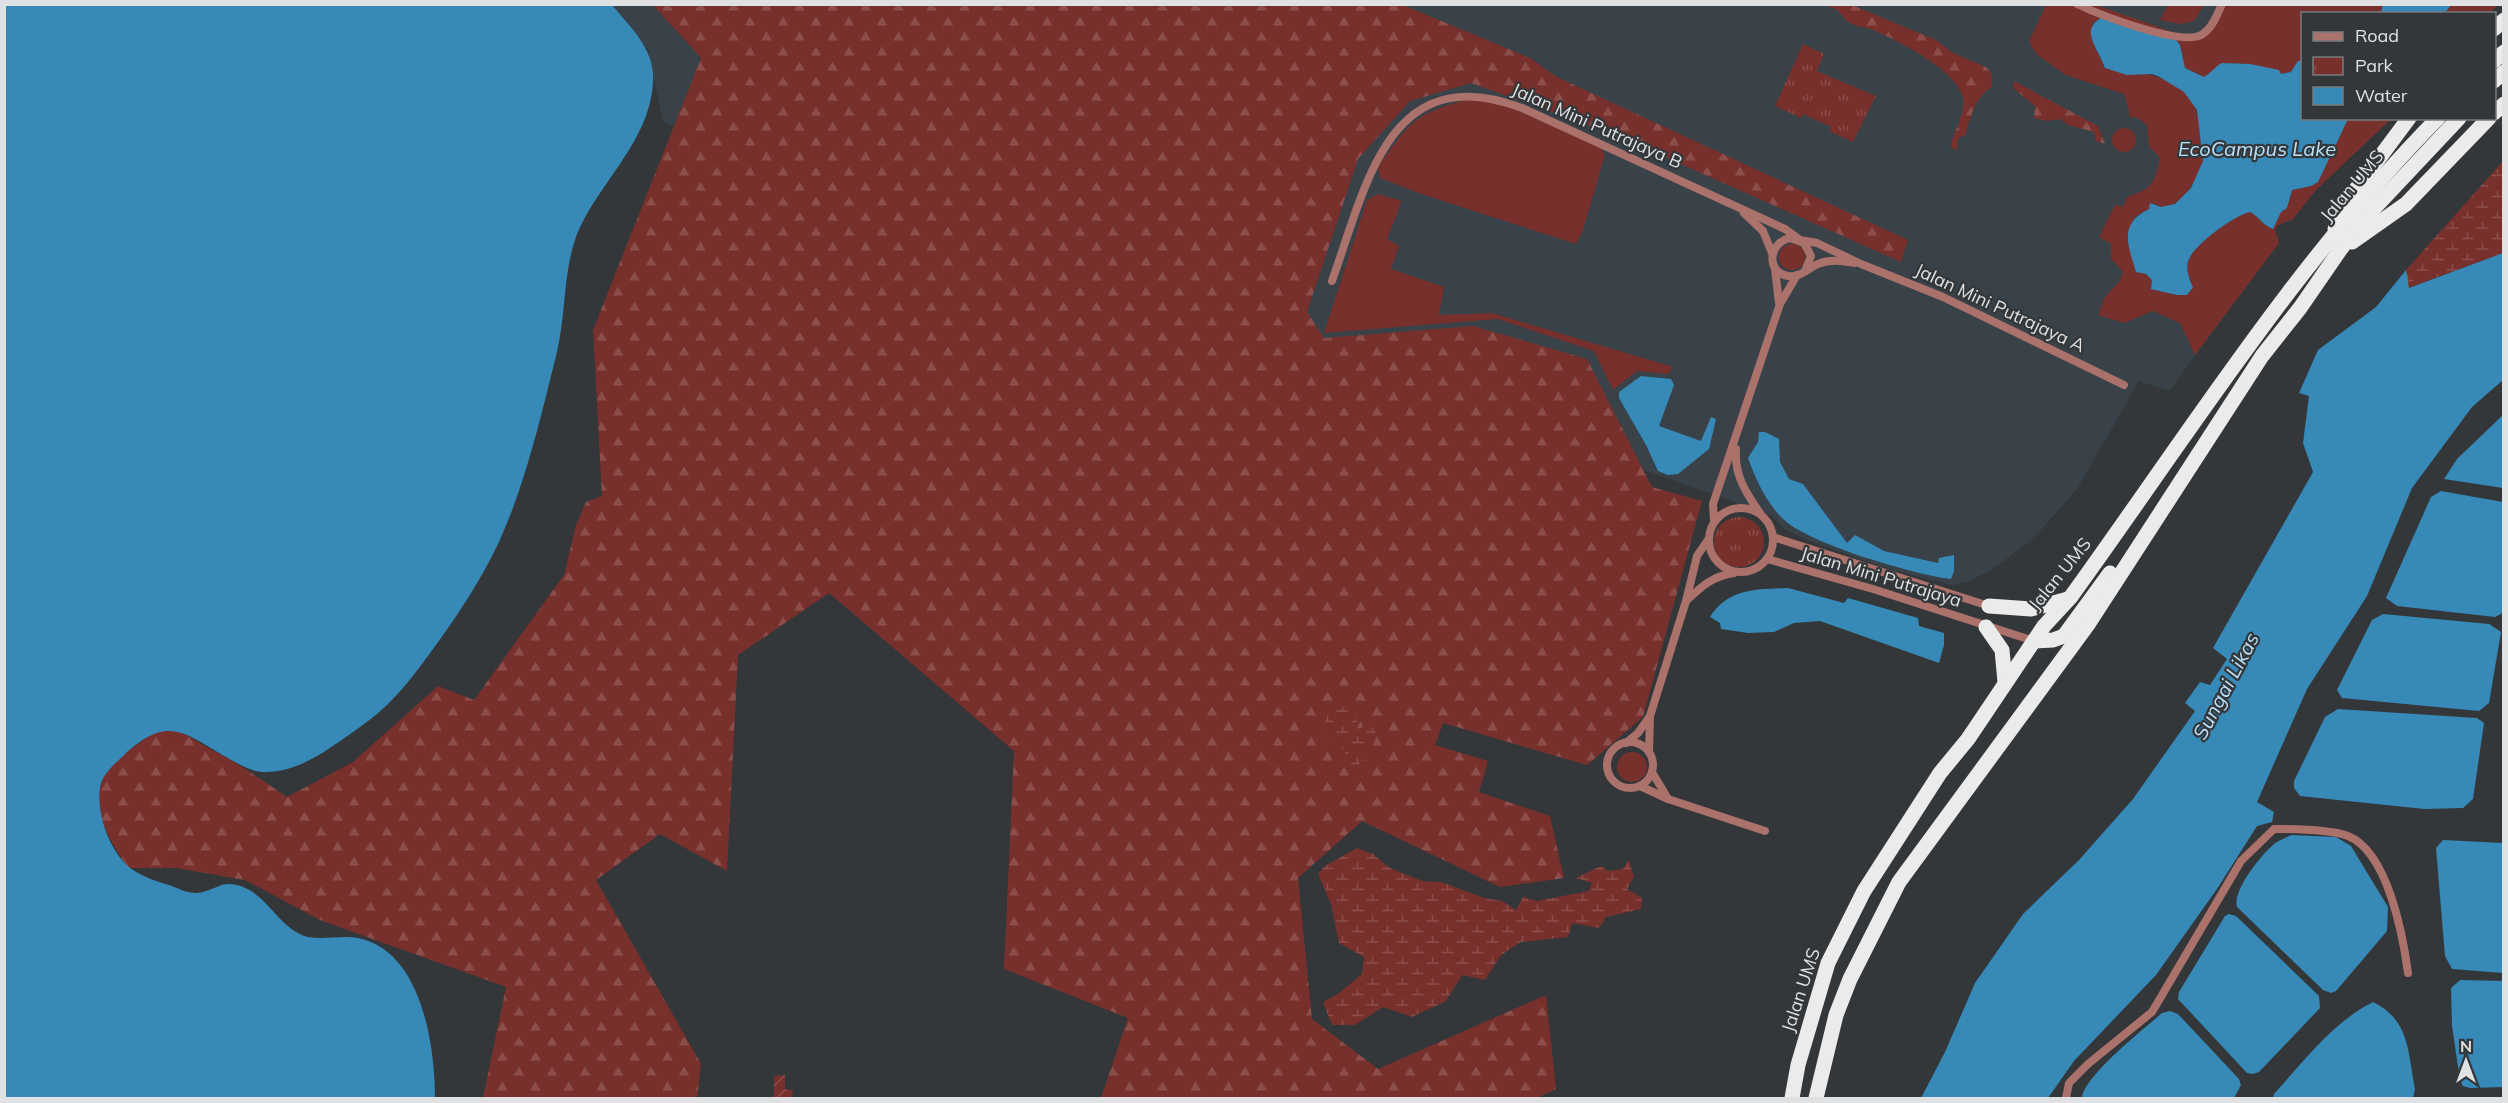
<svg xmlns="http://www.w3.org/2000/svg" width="2508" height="1103" font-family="Mulish,sans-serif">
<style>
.built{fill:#384248}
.grass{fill:#78302c}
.forest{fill:url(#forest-firs)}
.wetland{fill:url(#wetland-marsh)}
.park{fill:url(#park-tufts)}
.garden{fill:url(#garden-furrows)}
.water{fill:#3789b8}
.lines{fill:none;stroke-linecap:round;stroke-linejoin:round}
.street{stroke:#ab716b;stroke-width:8}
.highway{stroke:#ebebeb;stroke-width:15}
.labels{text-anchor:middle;stroke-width:4.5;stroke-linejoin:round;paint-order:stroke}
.street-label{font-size:18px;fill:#dfe1e3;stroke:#333739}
.water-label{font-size:20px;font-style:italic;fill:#b9e0fa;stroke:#333739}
</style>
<defs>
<pattern id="forest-firs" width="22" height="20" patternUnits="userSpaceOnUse" patternTransform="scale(1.5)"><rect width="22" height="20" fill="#78302c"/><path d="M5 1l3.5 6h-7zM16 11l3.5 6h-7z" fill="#8b4e4a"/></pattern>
<pattern id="wetland-marsh" width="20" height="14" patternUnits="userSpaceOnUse" patternTransform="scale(1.5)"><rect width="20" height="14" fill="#78302c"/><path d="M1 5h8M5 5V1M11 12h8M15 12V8" fill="none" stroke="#8b4e4a"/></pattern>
<pattern id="park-tufts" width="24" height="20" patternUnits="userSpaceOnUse" patternTransform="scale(1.5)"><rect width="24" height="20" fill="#78302c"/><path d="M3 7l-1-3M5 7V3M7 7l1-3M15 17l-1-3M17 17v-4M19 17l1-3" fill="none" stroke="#8b4e4a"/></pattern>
<pattern id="garden-furrows" width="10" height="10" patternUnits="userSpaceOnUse" patternTransform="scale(1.5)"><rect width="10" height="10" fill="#78302c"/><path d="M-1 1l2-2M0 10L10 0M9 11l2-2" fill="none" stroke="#8b4e4a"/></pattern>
</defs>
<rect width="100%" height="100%" fill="#333739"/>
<!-- built -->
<polygon class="built" points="612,5 2498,5 2489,14 2302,14 2302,118 2391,119 2315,191 2293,219 2278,225 2275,230 2279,243 2169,391 2139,381 2077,489 2042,529 2029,542 1990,571 1967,582 1952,585 1888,569 1809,541 1784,529 1771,515 663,122 648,50"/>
<!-- grass -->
<g class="grass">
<polygon points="2180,4 2204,5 2194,21 2181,24 2160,20 2168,5"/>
<path d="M2046 5H2096L2184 36 2206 31 2220 5H2383L2381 13 2302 14V61H2298L2291 72 2280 74 2250 64 2222 63 2213 72 2204 77 2185 68 2180 45 2099 19 2092 24 2096 49 2105 68C2134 71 2160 73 2184 91 2198 102 2206 144 2203 161 2200 177 2180 209 2162 207 2159 206 2156 204 2153 203L2149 209 2133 218 2146 274 2152 280 2151 289 2177 295H2187L2193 287C2189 280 2185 267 2189 259 2195 244 2235 215 2250 212 2260 217 2262 225 2273 229L2281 212 2287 208 2292 190 2311 186 2318 182 2348 119H2391L2315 191 2293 219 2278 225 2275 230 2279 243 2195 355 2180 323 2153 311 2124 323 2098 315 2105 297 2120 281 2123 271 2111 259V244L2099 237 2115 205 2123 207 2127 197C2152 189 2155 183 2160 158L2149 146 2147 125 2139 119 2129 116V110L2124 94 2066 75 2036 54 2029 41Z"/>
<polygon points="2451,5 2498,5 2489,13 2445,14"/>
<path d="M1470 99 1501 103 1601 148 1605 155 1583 230 1576 244 1421 194 1380 178 1378 168C1409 122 1415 113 1470 99Z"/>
<circle cx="2124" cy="140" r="12"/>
<polygon points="1378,194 1402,201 1387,239 1399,246 1391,269 1444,287 1439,315 1492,313 1673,367 1668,374 1637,371 1613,390 1594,351 1498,319 1324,333 1367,200"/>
<circle cx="1792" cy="257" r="13"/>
<circle cx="1632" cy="767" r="15"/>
</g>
<!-- forest -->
<g class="forest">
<path d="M653 5H1403L1530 58 1557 77 1908 240 1901 262 1618 136 1471 83 1410 101 1358 159 1307 312 1324 338 1473 326 1587 359 1652 487 1702 501 1643 717 1587 765 1443 723 1435 745 1488 761 1479 792 1550 816 1564 878 1500 887 1362 821 1298 878 1312 1019 1378 1069 1546 995 1556 1089 1537 1098H1101L1128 1018 1004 969 1014 751 829 593 738 655 727 871 660 834 596 880 701 1064 697 1098H483L506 987 320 920 245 880 176 868H129C112 846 89 808 103 779 109 766 124 754 135 746 146 738 156 728 172 730 183 732 195 740 205 746 234 761 260 778 287 797L353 762 438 686 474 700 564 575 576 525 586 502 602 496 593 330 701 58Z"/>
<path d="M1824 5H1852L1936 40 1953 53 1986 67 1992 74V87C1976 95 1970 118 1966 134L1958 139 1957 151 1951 147C1953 131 1966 115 1963 98 1958 71 1897 40 1873 30 1866 27 1857 27 1850 23 1845 21 1842 14 1837 10 1833 8 1828 6 1824 5Z"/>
<polygon points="2014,81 2098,126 2105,144 2096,141 2094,132 2068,125 2061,119 2047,121 2034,118 2035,106 2013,88"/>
</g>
<!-- wetland -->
<g class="wetland">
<polygon points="2503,161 2503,253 2408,288 2406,270"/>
<path d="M1349 707 1357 715V729L1369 725 1376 731C1376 741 1373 747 1366 754V760H1361L1358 766 1348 764 1344 750 1325 735 1322 726 1327 718 1323 709Z"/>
<polygon points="1357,848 1373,854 1388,867 1397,871 1423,881 1441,882 1484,898 1502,901 1516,910 1523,897 1537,901 1589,891 1592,883 1576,878 1601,866 1608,871 1623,869 1629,860 1634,877 1627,889 1642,898 1641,909 1606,917 1599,928 1572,923 1568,937 1521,942 1501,955 1485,980 1462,975 1446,1001 1412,1017 1383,1007 1355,1025 1332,1025 1323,1002 1338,994 1362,974 1364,957 1339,943 1331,904 1318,874 1325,866"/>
</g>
<!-- park -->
<g class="park">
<polygon points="1803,44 1824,54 1817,71 1876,96 1853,142 1829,131 1831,127 1803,114 1801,118 1775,106"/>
<circle cx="1739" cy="542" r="25"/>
</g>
<!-- garden -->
<polygon class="garden" points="785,1075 785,1089 793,1090 792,1097 803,1098 772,1098 774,1094 774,1076"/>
<!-- water -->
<g class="water">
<path d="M5 4 612 5C631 28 656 50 653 83 649 144 597 183 576 237 563 273 566 314 557 352 541 416 526 482 499 542 481 580 458 615 433 649 412 678 391 706 360 727 331 747 300 773 264 772 253 772 243 766 233 761 186 735 170 712 124 755 114 765 102 774 100 788 96 815 111 855 133 870 145 878 159 882 172 886 179 889 187 893 196 893 215 892 221 878 243 887 269 897 280 930 308 937 324 940 342 935 358 938 422 951 435 1046 435 1098H5Z"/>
<polygon points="2383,5 2383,4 2451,5 2445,13 2381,13"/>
<path d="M2105 16 2176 40 2180 45 2185 68 2204 77C2212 72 2217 65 2222 63L2250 64 2279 70 2281 74 2291 72 2298 61H2302V118L2348 119 2318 182 2311 186 2292 190 2287 208 2281 212 2273 229C2262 225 2260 217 2250 212 2235 215 2195 244 2189 259 2185 267 2189 280 2193 287L2187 295H2177L2151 289 2152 280 2146 274 2136 272C2128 245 2118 224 2149 209L2150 203 2161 207 2175 204 2191 188 2203 161 2197 110 2184 92 2158 76 2152 74 2127 75 2105 68C2098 47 2077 29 2105 16Z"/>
<polygon points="2503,253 2503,380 2472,407 2412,488 2367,596 2307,689 2257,802 2274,812 2272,822 2257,826 2217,889 2156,975 2074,1061 2048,1098 1921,1098 1945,1052 1975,983 2023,914 2079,860 2133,799 2195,711 2185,703 2200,682 2210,685 2227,659 2213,648 2313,472 2303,443 2309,396 2299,393 2318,350 2376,307 2406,270 2409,288"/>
<polygon points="1641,376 1671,379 1674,385 1659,426 1701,441 1711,417 1716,419 1709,449 1678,474 1668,475 1658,471 1646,445 1619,398 1619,392"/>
<polygon points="2503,415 2503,488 2444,479 2457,459"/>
<path d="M1759 432H1765L1779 439 1780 462 1789 479 1803 484 1847 543 1855 535 1884 551 1938 563 1939 558 1954 555V571L1951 579C1915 575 1806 543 1782 518 1766 502 1755 478 1748 458L1758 442Z"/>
<polygon points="2441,491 2503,502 2503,610 2501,614 2495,617 2397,606 2386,598 2431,497"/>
<path d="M1788 588 1844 603 1848 598 1918 618 1919 626 1944 633V645L1939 663 1820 621 1794 623 1774 632 1748 633 1721 629 1720 623 1710 617C1728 588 1758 589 1788 588Z"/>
<polygon points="2383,614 2489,624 2501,632 2489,703 2479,711 2342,698 2337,690 2372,620"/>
<polygon points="2338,709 2477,718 2484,723 2473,799 2463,808 2424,809 2300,796 2294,788 2294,781 2325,717"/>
<path d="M2291 835 2336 837 2351 846 2388 907 2387 931 2336 991 2331 993 2323 990 2237 907C2232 891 2261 855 2274 844 2279 840 2285 838 2291 835Z"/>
<polygon points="2443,840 2503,843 2503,973 2452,969 2445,956 2436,848"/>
<polygon points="2229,914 2236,916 2319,996 2320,1008 2259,1072 2253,1074 2247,1073 2178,999 2179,992 2225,916"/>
<polygon points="2460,980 2503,981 2503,1087 2470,1088 2463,1086 2460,1080 2452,1026 2451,988"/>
<path d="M2373 1002C2410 1020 2408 1053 2415 1089L2413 1098H2273L2274 1094C2303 1062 2333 1022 2373 1002Z"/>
<path d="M2170 1011 2178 1014 2239 1079 2241 1085 2234 1098H2082C2084 1076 2144 1029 2162 1013Z"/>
</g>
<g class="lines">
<!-- street -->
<g class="street">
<path d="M2077 4C2100 15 2180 46 2201 35 2212 29 2217 15 2222 4"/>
<polyline points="1744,213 1763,231 1772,253"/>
<polyline points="1775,269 1779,303"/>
<path d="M1805 271 1811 256 1804 243 1790 238C1769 242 1765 272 1788 276 1800 278 1808 268 1818 264 1830 259 1842 261 1855 263"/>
<path d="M1332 281C1366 186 1389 57 1522 108L1785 229 1800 240 1817 243 1861 264 1943 297 2124 385"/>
<path d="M1736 449C1734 475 1746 493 1760 513"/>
<circle cx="1741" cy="540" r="32"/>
<polyline points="1714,521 1713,504 1780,304 1797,275"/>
<polyline points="1773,537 1989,606"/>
<polyline points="1767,559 1873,589 2034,641"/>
<path d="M1687 600C1702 586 1713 576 1734 573"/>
<circle cx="1630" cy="765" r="23"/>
<polyline points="1626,743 1638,733 1650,716 1686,601 1697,556 1708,540"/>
<polyline points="1649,752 1650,716"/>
<polyline points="1652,772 1668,799"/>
<polyline points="1640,786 1668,799 1765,831"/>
<path d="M2066 1098 2069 1083 2088 1064 2152 1012 2241 861 2274 829C2294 829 2330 829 2348 836 2388 852 2403 936 2408 973"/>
</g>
<!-- highway -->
<g class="highway">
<polyline points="2494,29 2504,20"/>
<polyline points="2494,61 2504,52"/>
<polyline points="2494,81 2504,72"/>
<polyline points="2494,113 2504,104"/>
<polyline points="2335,229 2345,204 2409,118"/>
<polyline points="2352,242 2406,204 2489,118"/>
<polyline points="1989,606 2031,609 2068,599"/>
<polyline points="1986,627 2002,650 2005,682"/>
<polyline points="2034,641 2053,640 2064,636 2110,573"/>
<path d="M1792 1098 1798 1065 1828 963 1864 891 1940 773 1968 739 2044 626 2070 598C2188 435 2296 262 2438 118"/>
<polyline points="1816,1098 1836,1015 1850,979 1899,882 2089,623 2262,356 2300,308 2340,250 2364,219 2459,118"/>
</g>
</g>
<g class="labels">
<!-- street labels -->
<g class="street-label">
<text transform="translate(1597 126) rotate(24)" y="6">Jalan Mini Putrajaya B</text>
<text transform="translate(2352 186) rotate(-50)" y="6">Jalan UMS</text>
<text transform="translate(2000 308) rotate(25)" y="6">Jalan Mini Putrajaya A</text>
<text transform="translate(2060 574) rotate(-51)" y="6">Jalan UMS</text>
<text transform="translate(1881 577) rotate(17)" y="6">Jalan Mini Putrajaya</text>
<text transform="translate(1801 990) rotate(-72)" y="6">Jalan UMS</text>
</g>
<!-- water labels -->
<g class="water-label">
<text x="2257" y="156">EcoCampus Lake</text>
<text transform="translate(2226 686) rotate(-62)" y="7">Sungai Likas</text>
</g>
</g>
<!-- border -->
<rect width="2508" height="1103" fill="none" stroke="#dfe1e3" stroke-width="12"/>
<!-- legend -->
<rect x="2301" y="12" width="195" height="108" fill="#333739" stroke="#787b7d" stroke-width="1.5"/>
<rect x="2313" y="32" width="30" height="9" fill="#ab716b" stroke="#787b7d" stroke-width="1.5"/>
<text x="2355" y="42" font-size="18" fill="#dfe1e3">Road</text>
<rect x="2313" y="57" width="30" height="18" fill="url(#park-tufts)" stroke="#787b7d" stroke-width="1.5"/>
<text x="2355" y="72" font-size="18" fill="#dfe1e3">Park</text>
<rect x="2313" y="87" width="30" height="18" fill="#3789b8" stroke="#787b7d" stroke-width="1.5"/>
<text x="2355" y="102" font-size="18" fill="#dfe1e3">Water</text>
<!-- north arrow -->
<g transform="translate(2466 1061)" stroke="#333739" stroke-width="4.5" paint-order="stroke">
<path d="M0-4.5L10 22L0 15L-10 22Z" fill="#dfe1e3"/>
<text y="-9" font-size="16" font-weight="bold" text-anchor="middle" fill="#dfe1e3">N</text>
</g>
</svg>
